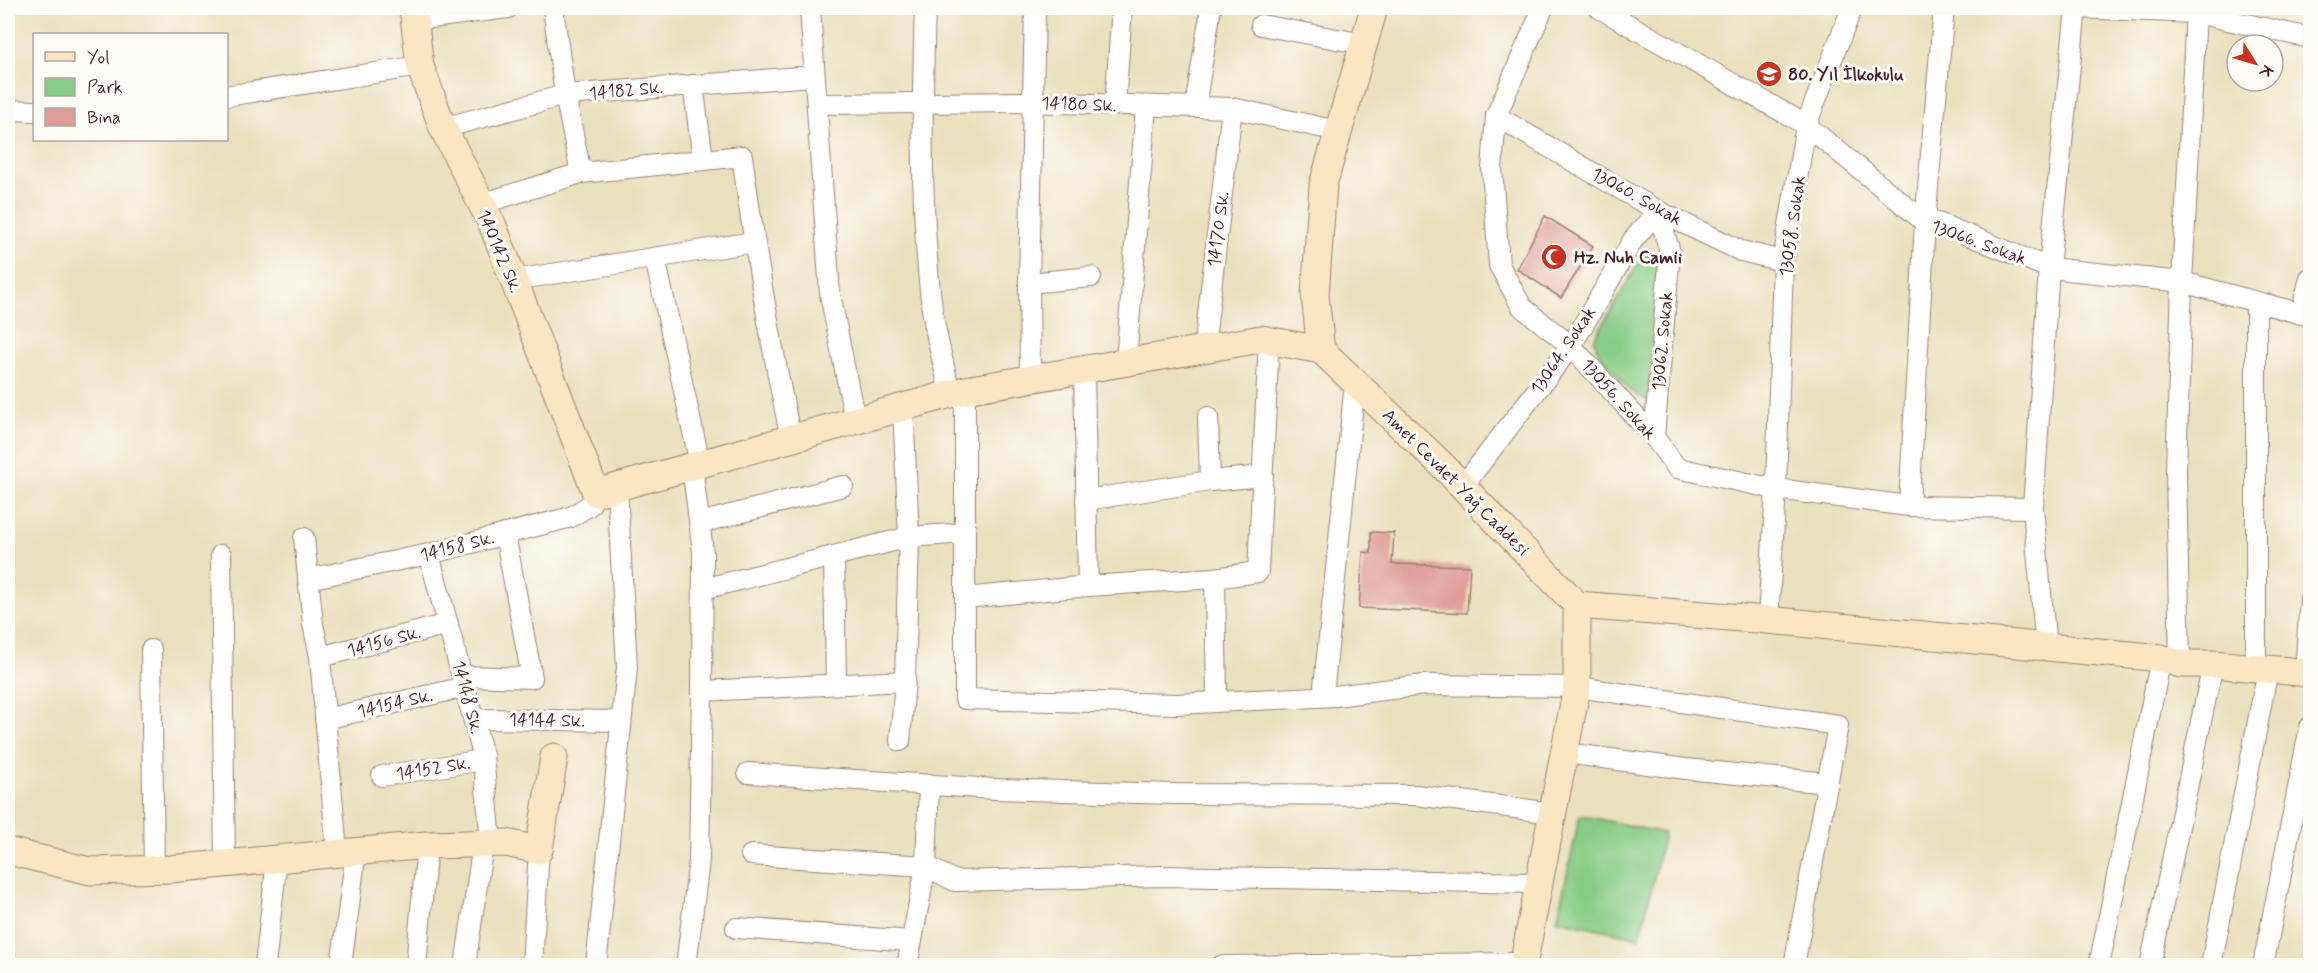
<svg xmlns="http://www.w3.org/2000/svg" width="2318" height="973" font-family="Mynerve,sans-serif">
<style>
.green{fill:#87cc85;stroke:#687658;stroke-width:1.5}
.building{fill:#df9c96}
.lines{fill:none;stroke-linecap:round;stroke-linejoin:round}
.street-casing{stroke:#9a8074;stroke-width:22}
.secondary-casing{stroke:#9a8074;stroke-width:29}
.street{stroke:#fff;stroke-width:20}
.secondary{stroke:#fbe6c4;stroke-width:27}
.labels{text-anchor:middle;stroke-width:6;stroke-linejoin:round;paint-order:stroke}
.poi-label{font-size:18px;font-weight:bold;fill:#4a1f2b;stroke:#fdfcf7;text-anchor:start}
.street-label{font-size:18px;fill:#4a1f2b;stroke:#fdfcf7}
</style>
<rect width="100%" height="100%" fill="#fdfcf7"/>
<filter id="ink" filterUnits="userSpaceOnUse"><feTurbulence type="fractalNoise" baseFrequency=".0167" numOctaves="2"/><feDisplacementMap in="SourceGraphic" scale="12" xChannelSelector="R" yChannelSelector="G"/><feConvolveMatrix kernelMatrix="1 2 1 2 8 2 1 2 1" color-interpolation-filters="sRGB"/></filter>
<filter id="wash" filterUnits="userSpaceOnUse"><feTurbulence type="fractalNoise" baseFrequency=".008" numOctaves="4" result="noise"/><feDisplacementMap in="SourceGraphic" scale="24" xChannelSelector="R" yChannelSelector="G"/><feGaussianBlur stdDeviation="1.35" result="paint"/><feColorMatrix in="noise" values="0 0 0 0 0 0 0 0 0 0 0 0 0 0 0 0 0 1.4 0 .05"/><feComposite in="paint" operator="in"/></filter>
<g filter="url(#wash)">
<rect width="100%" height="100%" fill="#eae0bd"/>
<!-- green -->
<g class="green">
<polygon points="1649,254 1657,260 1661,270 1648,401 1630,391 1598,352 1594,339 1638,264 1646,255"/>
<polygon points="1580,815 1664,833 1640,938 1557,920"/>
</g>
<g id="blocks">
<!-- building -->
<g class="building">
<polygon points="1545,216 1593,246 1561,298 1517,269"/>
<polygon points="1371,532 1394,533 1392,564 1470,566 1467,613 1359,608 1363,552 1371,553"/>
</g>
</g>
</g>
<g filter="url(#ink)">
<use href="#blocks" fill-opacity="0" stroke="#9a8074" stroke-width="1.5"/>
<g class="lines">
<!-- street casing -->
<g class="street-casing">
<g id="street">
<polyline points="553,8 565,95 581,173"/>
<polyline points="810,8 830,294 855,421"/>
<path d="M925 8C922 105 920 204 931 300 934 332 944 363 950 394"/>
<polyline points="1543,8 1496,116 1492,169 1499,265 1522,307 1571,346 1654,437 1677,468 1776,489 1909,506 2033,508"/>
<polyline points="1599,8 1806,125 1925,222 1938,223 2049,268 2182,282 2310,316"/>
<polyline points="2077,8 2196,13 2310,38"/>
<polyline points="415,20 508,8"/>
<polyline points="1261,25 1364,44"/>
<polyline points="693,85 703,159"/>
<polyline points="226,96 420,66"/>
<polyline points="817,104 1024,102 1232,108 1338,131"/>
<polyline points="1115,105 1122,8"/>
<polyline points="1195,107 1211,8"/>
<polyline points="8,110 34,111"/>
<polyline points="1496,116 1658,211 1741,251 1783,261"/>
<polyline points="443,128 565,95 813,76"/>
<path d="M481 204 581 173 742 156C755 251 771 345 791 439"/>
<polyline points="655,258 700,464"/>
<polyline points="514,280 754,242"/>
<polyline points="1029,283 1091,277"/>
<polyline points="2301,314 2310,278"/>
<polyline points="1204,349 1232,108"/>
<polyline points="1126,362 1146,106"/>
<polyline points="1084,370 1088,586"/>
<polyline points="1030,379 1029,283 1035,8"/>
<polyline points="965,390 965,699 1177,704 1335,696 1424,685 1577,687 1838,725 1794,966"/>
<polyline points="1208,417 1210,481"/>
<polyline points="1654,437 1670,252 1658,211"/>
<polyline points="1463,486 1571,346 1633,240 1658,211"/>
<polyline points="1086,500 1210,481 1263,476"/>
<polyline points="1909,506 1925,222 1944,8"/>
<polyline points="700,523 843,486"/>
<polyline points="304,538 313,624 320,657 337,853"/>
<polyline points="429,554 483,755 491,843"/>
<polyline points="221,555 225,864"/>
<polyline points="834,556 836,684"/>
<polyline points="1215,578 1217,702"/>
<polyline points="308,579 429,554 571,517 590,505 596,493"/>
<polyline points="703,589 909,537 965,533"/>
<polyline points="965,598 1088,586 1215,578 1258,572 1269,339"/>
<polyline points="1768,620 1776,489 1783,261 1806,125 1852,8"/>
<polyline points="2046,647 2033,508 2049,268 2076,8"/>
<polyline points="151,650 154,869"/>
<polyline points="320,657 448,624"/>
<polyline points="2180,664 2176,471 2182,282 2196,13 2199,8"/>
<polyline points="2256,668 2256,302"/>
<polyline points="2305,673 2310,599"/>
<polyline points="462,676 532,678 505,534"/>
<polyline points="702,691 905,681"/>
<polyline points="1323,696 1355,383"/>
<polyline points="325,719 465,687"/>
<polyline points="474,719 621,721"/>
<polyline points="900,741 905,681 909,537 903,407"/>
<polyline points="1565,753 1686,769 1828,783"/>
<polyline points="748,773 995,789 1176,794 1416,795 1553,813"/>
<polyline points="382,776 483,760"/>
<polyline points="751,855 926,866 955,881 1164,876 1539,883"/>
<polyline points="736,928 912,941"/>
<polyline points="265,966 277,859"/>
<polyline points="341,966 356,852"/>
<polyline points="416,966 427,845"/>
<polyline points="465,966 483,844"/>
<polyline points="532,966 539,850"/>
<polyline points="596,966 627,668 617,487"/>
<polyline points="686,966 699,860 702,691 703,552 692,466"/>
<polyline points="907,966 926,866 929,784"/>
<polyline points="1221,966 1524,963"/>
<polyline points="2099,966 2161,658"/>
<polyline points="2150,966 2213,664"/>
<polyline points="2211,966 2268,669"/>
<polyline points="2263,966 2310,727"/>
</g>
</g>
<!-- secondary casing -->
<g class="secondary-casing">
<g id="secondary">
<polyline points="413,8 420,66 443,128 493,226 596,493 965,390 1261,339 1321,350"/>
<polyline points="1374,8 1323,185 1315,295 1321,350 1441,464 1577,605 1577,687 1523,966"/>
<polyline points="1577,605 1768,620 2161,658 2180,664 2213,664 2310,673"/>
<polyline points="8,851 90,871 170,869 427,845 506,843 539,850 554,757"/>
</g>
</g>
<!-- street -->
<use href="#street" class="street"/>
<!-- secondary -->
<use href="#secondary" class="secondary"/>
</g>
</g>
<!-- icons -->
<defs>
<g id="school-disc" transform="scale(1.35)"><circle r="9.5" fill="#c8321e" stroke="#fdfcf7"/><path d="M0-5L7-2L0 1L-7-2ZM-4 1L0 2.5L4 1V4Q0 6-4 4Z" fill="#fff"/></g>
<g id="mosque-disc" transform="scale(1.35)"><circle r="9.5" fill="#c8321e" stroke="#fdfcf7"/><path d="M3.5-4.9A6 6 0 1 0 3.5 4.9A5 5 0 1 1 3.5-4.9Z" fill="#fff"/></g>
</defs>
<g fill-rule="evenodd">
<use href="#school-disc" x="1769" y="74"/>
<use href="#mosque-disc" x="1554" y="257"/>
</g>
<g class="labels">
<!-- poi labels -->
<g class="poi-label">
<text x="1788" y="80">80. Yıl İlkokulu</text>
<text x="1574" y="263">Hz. Nuh Camii</text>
</g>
<!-- street labels -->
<g class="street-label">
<text transform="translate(626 90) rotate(-5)" y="6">14182 Sk.</text>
<text transform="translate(1079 104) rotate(2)" y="6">14180 Sk.</text>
<text transform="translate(1637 196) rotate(29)" y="6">13060. Sokak</text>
<text transform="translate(1792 226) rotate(-82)" y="6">13058. Sokak</text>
<text transform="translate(1218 229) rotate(-83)" y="6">14170 Sk.</text>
<text transform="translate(1979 242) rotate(20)" y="6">13066. Sokak</text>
<text transform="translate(500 251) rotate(67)" y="6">140142 Sk.</text>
<text transform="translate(1662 341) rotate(-85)" y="6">13062. Sokak</text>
<text transform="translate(1563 350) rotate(-56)" y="6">13064. Sokak</text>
<text transform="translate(1619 399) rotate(48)" y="6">13056. Sokak</text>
<text transform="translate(1456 482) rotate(45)" y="6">Amet Cevdet Yağ Caddesi</text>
<text transform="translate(457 546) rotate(-14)" y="6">14158 Sk.</text>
<text transform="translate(384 641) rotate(-15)" y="6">14156 Sk.</text>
<text transform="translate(468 697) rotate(75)" y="6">14148 Sk.</text>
<text transform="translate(395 703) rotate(-13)" y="6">14154 Sk.</text>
<text transform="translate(547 720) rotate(1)" y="6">14144 Sk.</text>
<text transform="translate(433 768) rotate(-9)" y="6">14152 Sk.</text>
</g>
</g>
<!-- margin -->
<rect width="2318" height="973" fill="none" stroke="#fdfcf7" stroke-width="30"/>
<!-- legend -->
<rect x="33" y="33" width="195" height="108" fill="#fdfcf7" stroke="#b5a4a5" stroke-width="1.5"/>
<rect x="45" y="52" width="30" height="9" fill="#fbe6c4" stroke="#b5a4a5" stroke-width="1.5"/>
<text x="87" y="63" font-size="18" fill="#4a1f2b">Yol</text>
<rect x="45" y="78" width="30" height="18" fill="#87cc85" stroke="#b5a4a5" stroke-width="1.5"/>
<text x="87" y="93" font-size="18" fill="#4a1f2b">Park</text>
<rect x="45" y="108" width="30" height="18" fill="#df9c96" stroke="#b5a4a5" stroke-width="1.5"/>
<text x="87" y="123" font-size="18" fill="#4a1f2b">Bina</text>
<!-- north arrow -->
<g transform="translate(2255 63) rotate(127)"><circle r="28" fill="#fdfcf7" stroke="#b5a4a5" stroke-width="1.5"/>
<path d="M0-4.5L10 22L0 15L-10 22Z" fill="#c8321e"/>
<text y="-9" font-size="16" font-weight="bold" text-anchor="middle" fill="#4a1f2b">K</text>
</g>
</svg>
